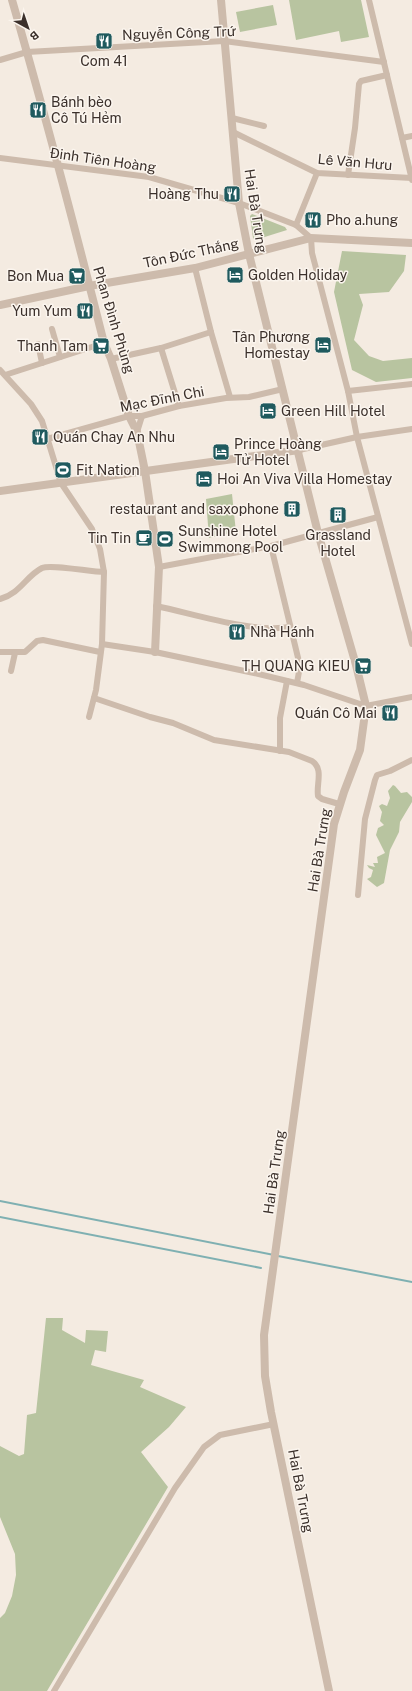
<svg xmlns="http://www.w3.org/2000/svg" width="412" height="1691" font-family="'Public Sans',sans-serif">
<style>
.green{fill:#b8c4a0}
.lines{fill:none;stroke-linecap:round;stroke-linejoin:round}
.stream{stroke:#7fb0b2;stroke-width:2}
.minor{stroke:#cdbbac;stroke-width:6}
.tertiary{stroke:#cdbbac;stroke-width:8}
.labels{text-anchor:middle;stroke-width:3;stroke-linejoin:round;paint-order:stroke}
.street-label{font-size:14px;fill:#3b302b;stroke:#fbf5ee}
.poi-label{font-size:14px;fill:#3b302b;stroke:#fbf5ee;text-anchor:start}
</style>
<rect width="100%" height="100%" fill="#f4ebe1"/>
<!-- green -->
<g class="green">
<polygon points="289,0 361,0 369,37 341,42 339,31 296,40"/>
<polygon points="273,5 277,25 240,32 236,12"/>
<polygon points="252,214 285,227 287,230 255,240 253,238 250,216"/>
<polygon points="342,251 406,255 404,271 389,292 359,294 363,305 354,340 369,356 383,361 412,358 412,378 376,382 352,370 334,292"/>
<polygon points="232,494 236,532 209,538 206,499"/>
<polygon points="393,785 395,786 401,793 407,792 412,797 412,802 400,822 399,832 390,850 384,883 377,887 367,879 371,877 373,870 369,868 367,865 375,867 373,863 378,863 377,857 385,853 376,835 378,828 384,825 380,821 382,812 379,806 382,804 387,806 390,798 388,791"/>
<polygon points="46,1318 63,1318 62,1330 85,1343 86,1330 108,1331 106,1352 95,1350 91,1365 144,1380 140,1387 186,1407 169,1427 141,1452 168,1487 47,1691 0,1691 0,1618 5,1613 12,1596 16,1575 15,1554 0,1517 0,1446 19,1456 24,1454 27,1415 36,1413"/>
</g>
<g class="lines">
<!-- stream -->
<g class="stream">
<polyline points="0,1201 274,1255"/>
<polyline points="0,1217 261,1268"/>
<polyline points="278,1256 412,1282"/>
</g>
<!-- minor -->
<g class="minor">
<polyline points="369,0 412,180"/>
<polyline points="0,60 27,52 224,41 384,62"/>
<polyline points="232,118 264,126"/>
<polyline points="233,132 317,173 412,178"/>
<polyline points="402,138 412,136"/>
<polyline points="0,158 149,177 239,203 296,225 311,238 312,253 348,391 357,437 412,644"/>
<polyline points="348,175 355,128 359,84 361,81 387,75"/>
<polyline points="296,225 317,173"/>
<polyline points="195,268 211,332 230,397"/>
<polyline points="52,329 60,357"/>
<polyline points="38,344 42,363"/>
<polyline points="161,348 179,406"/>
<polyline points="111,359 161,348 211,332"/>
<polyline points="0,370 31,404 42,421 61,483 92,529 100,549 104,572 102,644 96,690 89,717"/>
<polyline points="5,375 104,343"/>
<polyline points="348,391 412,384"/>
<polyline points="137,432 142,416"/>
<polyline points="47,439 129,416 142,416 179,406 226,398 249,397 283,389"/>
<polyline points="299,450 357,437 412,429"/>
<polyline points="271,546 300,666 297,683"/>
<polyline points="159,567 271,546 378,517"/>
<path d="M0 599C21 593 26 576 42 568 51 564 91 572 104 572"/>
<path d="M156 606C195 614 251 633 290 627"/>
<polyline points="102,644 155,652 254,673 304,685 366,706 412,697"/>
<polyline points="0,652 25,652 37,641 43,640 100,652"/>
<polyline points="11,671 15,653"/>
<path d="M94 698 150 717 173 723 214 740 289 752 312 761C324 769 316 784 318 796L322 799 339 804"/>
<polyline points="280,751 280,718 287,681"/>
<polyline points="358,895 365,819 375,780 377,775 390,771 412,760"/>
<polyline points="54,1691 175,1488 204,1447 220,1435 274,1424"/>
</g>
<!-- tertiary -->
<g class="tertiary">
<path d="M12 0C45 114 75 228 104 343L111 359 129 416 137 432 145 471 159 567 155 652"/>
<polyline points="221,0 239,203 249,254 318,533 356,665 366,706 360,750 344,792 334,824 264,1335 265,1376 271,1412 329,1691"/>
<polyline points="0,305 89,286 195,268 311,238 412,243"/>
<polyline points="0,491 299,450"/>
</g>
</g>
<!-- icons -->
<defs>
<g id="restaurant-square" transform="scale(0.9)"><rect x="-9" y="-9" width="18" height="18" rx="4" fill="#1f5a5e" stroke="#fbf5ee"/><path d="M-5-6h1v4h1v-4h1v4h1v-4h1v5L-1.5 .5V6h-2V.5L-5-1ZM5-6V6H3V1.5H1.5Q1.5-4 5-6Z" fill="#fff"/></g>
<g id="hotel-square" transform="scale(0.9)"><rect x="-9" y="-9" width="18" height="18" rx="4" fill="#1f5a5e" stroke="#fbf5ee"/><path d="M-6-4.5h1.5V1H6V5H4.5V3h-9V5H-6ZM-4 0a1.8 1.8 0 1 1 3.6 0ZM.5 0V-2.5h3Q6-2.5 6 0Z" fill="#fff"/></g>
<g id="supermarket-square" transform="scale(0.9)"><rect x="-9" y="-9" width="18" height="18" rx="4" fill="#1f5a5e" stroke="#fbf5ee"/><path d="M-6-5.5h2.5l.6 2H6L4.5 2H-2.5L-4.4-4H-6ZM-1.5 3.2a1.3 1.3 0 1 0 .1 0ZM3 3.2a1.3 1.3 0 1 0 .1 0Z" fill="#fff"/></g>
<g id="stadium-square" transform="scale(0.9)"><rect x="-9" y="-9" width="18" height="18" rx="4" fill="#1f5a5e" stroke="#fbf5ee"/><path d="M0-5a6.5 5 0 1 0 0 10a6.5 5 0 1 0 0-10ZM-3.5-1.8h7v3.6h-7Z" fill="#fff"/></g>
<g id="building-square" transform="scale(0.9)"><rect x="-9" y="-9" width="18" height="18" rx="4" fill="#1f5a5e" stroke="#fbf5ee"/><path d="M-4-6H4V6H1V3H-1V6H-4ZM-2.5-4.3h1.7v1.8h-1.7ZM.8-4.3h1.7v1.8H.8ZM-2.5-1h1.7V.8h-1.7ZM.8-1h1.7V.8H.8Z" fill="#fff"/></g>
<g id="cafe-square" transform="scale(0.9)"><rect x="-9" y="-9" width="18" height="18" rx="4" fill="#1f5a5e" stroke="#fbf5ee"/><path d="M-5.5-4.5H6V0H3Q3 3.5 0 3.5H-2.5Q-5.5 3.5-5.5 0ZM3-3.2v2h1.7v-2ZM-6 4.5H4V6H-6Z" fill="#fff"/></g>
</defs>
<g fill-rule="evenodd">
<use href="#restaurant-square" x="104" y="41"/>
<use href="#restaurant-square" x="38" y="110"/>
<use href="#restaurant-square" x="232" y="194"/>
<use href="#restaurant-square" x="313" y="220"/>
<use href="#hotel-square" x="235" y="275"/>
<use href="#supermarket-square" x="77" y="276"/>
<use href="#restaurant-square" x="85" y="311"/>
<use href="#hotel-square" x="323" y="345"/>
<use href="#supermarket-square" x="101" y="346"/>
<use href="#hotel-square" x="268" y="411"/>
<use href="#restaurant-square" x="40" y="437"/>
<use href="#hotel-square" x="221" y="452"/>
<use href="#stadium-square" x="63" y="470"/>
<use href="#hotel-square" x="204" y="479"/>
<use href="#building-square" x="292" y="509"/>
<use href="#building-square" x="338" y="515"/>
<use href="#cafe-square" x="144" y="538"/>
<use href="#stadium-square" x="165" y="539"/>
<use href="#restaurant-square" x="237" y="632"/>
<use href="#supermarket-square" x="363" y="666"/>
<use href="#restaurant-square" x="390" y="713"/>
</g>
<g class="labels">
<!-- street labels -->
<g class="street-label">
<text transform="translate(179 33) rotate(-2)" y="5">Nguyễn Công Trứ</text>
<text transform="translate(103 160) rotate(8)" y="5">Đinh Tiên Hoàng</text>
<text transform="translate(355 162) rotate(5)" y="5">Lê Văn Hưu</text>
<text transform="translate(256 211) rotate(81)" y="5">Hai Bà Trưng</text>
<text transform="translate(191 253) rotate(-12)" y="5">Tôn Đức Thắng</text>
<text transform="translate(114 320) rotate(73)" y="5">Phan Đình Phùng</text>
<text transform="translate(162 399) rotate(-11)" y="5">Mạc Đĩnh Chi</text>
<text transform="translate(319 850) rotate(-81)" y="5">Hai Bà Trưng</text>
<text transform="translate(274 1172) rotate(-82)" y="5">Hai Bà Trưng</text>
<text transform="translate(301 1491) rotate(79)" y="5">Hai Bà Trưng</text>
</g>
<!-- poi labels -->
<g class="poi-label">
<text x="104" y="66" text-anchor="middle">Com 41</text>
<text x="51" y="107">Bánh bèo<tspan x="51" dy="16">Cô Tú Hẻm</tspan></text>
<text x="219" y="199" text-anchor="end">Hoàng Thu</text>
<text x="326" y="225">Pho a.hung</text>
<text x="248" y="280">Golden Holiday</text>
<text x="64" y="281" text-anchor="end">Bon Mua</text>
<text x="72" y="316" text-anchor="end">Yum Yum</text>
<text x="310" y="342" text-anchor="end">Tân Phương<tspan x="310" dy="16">Homestay</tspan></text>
<text x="88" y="351" text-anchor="end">Thanh Tam</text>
<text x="281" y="416">Green Hill Hotel</text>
<text x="53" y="442">Quán Chay An Nhu</text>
<text x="234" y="449">Prince Hoàng<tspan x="234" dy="16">Tử Hotel</tspan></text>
<text x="76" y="475">Fit Nation</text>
<text x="217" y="484">Hoi An Viva Villa Homestay</text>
<text x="279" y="514" text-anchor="end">restaurant and saxophone</text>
<text x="178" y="536">Sunshine Hotel<tspan x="178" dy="16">Swimmong Pool</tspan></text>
<text x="338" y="540" text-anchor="middle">Grassland<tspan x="338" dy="16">Hotel</tspan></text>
<text x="131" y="543" text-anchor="end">Tin Tin</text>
<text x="250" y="637">Nhà Hánh</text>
<text x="350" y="671" text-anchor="end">TH QUANG KIEU</text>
<text x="377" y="718" text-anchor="end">Quán Cô Mai</text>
</g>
</g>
<!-- north arrow -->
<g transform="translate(28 28) rotate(140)" stroke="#fbf5ee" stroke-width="3" paint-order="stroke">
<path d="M0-3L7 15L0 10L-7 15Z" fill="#3b302b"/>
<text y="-6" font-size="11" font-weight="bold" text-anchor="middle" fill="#3b302b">B</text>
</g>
</svg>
